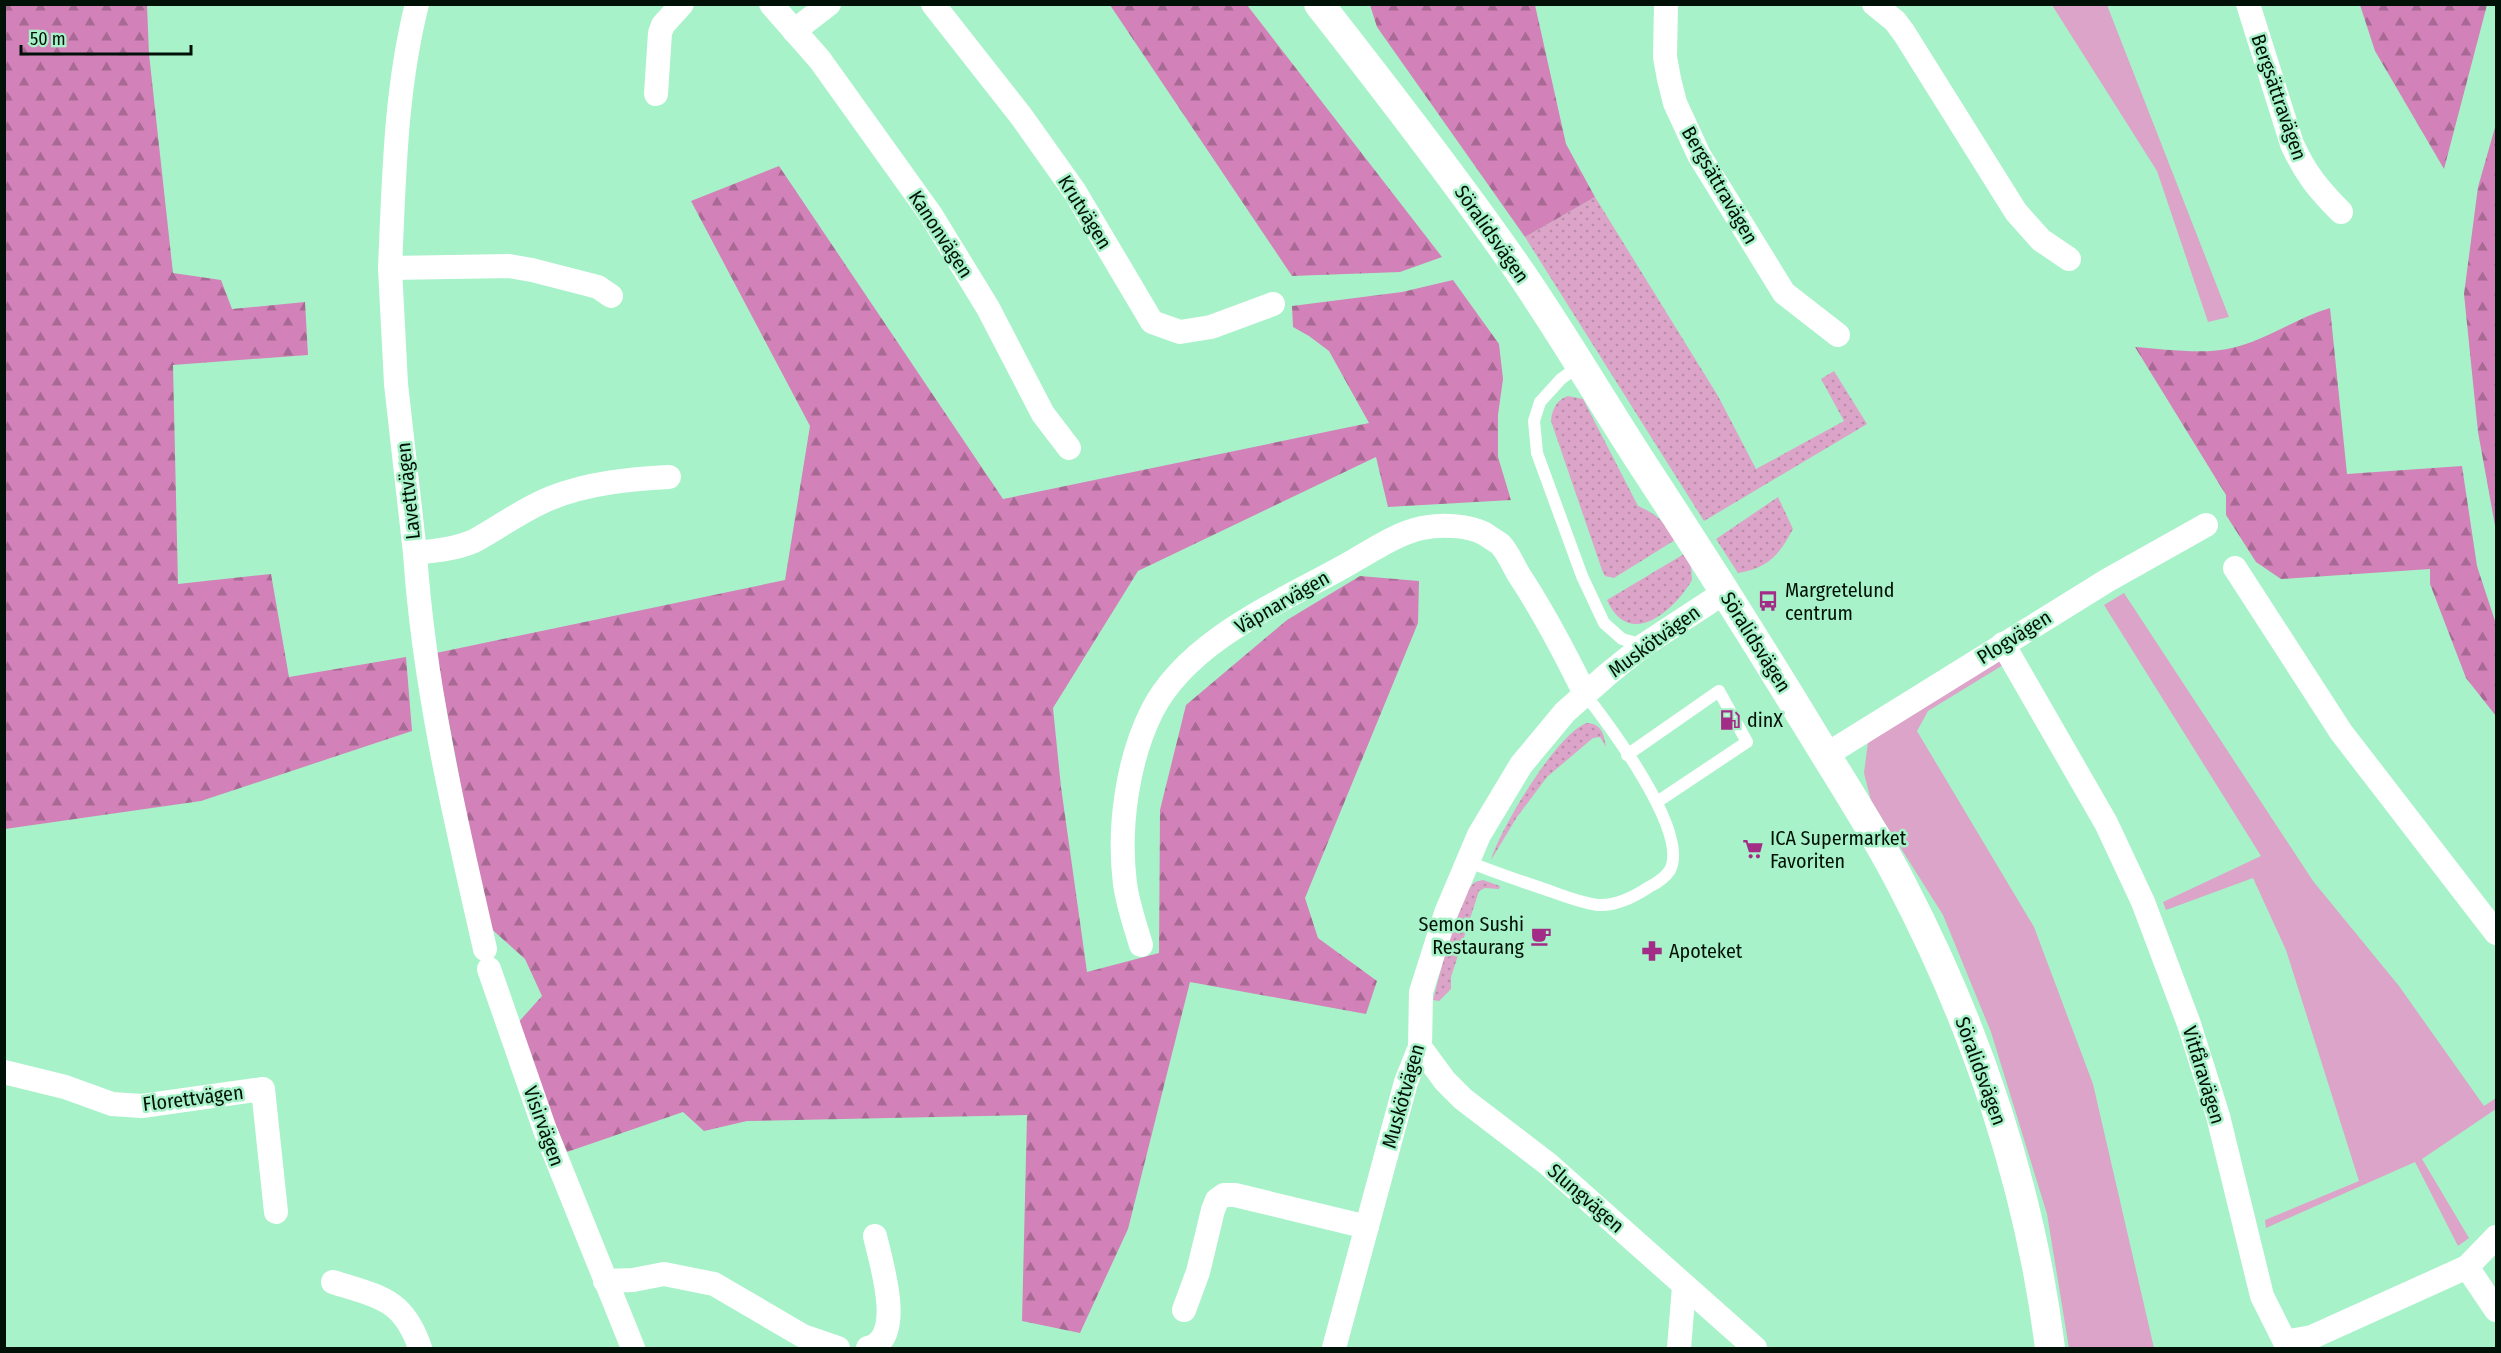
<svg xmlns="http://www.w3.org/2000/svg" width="2501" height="1353" font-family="'Fira Sans Condensed',sans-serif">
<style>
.grass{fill:url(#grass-dots)}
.forest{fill:url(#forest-firs)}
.green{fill:#dca4c8}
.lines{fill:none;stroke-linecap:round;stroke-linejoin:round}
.service{stroke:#fff;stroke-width:12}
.minor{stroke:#fff;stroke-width:24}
.tertiary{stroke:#fff;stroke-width:30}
.labels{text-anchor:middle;stroke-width:5;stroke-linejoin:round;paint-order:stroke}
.street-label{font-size:20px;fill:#001107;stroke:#a8f2ca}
.poi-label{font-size:20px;fill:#001107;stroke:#a8f2ca;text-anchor:start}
</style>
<defs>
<pattern id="grass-dots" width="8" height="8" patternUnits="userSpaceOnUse" patternTransform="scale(1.5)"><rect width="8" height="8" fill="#dca4c8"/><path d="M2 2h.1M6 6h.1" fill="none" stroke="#bb8caa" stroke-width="1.8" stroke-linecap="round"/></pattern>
<pattern id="forest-firs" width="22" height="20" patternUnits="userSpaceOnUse" patternTransform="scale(1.5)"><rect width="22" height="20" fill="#d282b8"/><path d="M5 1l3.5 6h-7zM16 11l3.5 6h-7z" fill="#a86994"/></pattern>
</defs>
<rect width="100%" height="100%" fill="#a8f2ca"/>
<!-- grass -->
<g class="grass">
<polygon points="1595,197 1718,396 1756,469 1844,421 1821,379 1834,371 1867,424 1704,521 1525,237"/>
<path d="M1568 396 1583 399 1638 506C1656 514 1666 522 1675 540L1614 578 1605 576 1602 570 1551 421C1552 410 1556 400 1568 396Z"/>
<path d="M1778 497 1793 529C1779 555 1769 568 1738 573L1716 539Z"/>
<path d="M1684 554 1691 566 1692 580C1674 611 1629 650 1607 600Z"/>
<path d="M1587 723C1602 724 1604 735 1606 747L1600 737 1593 738 1547 777 1517 817 1491 860C1500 829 1557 733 1587 723Z"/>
<polygon points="1483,880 1500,886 1499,889 1485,888 1479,891 1451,977 1451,989 1439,1001 1433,1000 1449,938 1468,889 1475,882"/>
</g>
<!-- forest -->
<g class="forest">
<polygon points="5,4 147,5 149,54 173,273 221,280 232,309 305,302 308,355 173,365 178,584 271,574 289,677 406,657 412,731 201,801 5,829"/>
<polygon points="1110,5 1247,5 1442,257 1400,272 1292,276"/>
<polygon points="1370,5 1535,5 1566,144 1595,197 1525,237 1377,27"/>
<polygon points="2360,5 2487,5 2444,169 2375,51"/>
<polygon points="2496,124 2496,531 2478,432 2464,294 2478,187"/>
<polygon points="779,166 1003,499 1369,423 1329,351 1309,336 1293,327 1292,306 1402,292 1453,280 1499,344 1503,379 1498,415 1498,457 1511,500 1388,507 1376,457 1138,571 1053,708 1061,787 1087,972 1159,953 1160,810 1186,705 1287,620 1360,576 1419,581 1418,623 1305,898 1318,938 1377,981 1366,1014 1190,982 1128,1229 1080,1333 1022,1321 1027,1115 747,1121 704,1131 683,1112 567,1152 515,1026 542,996 525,959 487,925 436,653 785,580 810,426 691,201"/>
<path d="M2330 308 2347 474 2462 466 2477 566 2496 624V716L2466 678 2430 584V569L2281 579 2256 562 2226 515V495L2135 347C2164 349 2204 355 2232 348 2267 340 2296 318 2330 308Z"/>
</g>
<!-- green -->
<g class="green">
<polygon points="2052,5 2107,5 2229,317 2208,322 2157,171"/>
<polygon points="2124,593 2313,881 2399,986 2484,1106 2496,1098 2496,1109 2422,1159 2469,1238 2458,1246 2415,1162 2266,1228 2265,1220 2359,1181 2286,950 2253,878 2166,910 2163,902 2261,856 2104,605"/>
<polygon points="2005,658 2008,662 1928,711 1917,731 2034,927 2093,1084 2154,1348 2069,1348 2047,1214 1991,1032 1943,915 1871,801 1864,773 1868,742"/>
</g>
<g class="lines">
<!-- service -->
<g class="service">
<polyline points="1580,365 1561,379 1540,402 1534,421 1537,453 1582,576 1604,623 1622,639 1644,645"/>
<polyline points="1627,755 1719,691 1747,742 1657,802"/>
<path d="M1469 862C1496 873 1523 882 1550 891 1566 897 1582 903 1598 905 1617 906 1634 897 1649 887 1657 883 1665 878 1670 870 1690 832 1609 725 1585 694"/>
</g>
<!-- minor -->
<g class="minor">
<path d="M417 4C395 91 394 180 390 268L509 266 532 270 598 287 611 296"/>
<polyline points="771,4 820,60 931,215 988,308 1043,414 1069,448"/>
<polyline points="933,4 1021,116 1075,192 1152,322 1180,332 1211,327 1273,304"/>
<polyline points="1666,4 1665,57 1669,79 1675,103 1699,155 1784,293 1838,335"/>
<polyline points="1874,4 1895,21 1904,33 2016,212 2041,240 2069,259"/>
<path d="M2248 4 2292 144C2305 173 2318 189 2341 212"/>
<polyline points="794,31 829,4"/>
<polyline points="656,94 660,33 663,25 682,4"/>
<path d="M390 268 396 384 415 553C434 551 456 549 474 541 500 527 523 509 551 498 588 483 630 479 669 477"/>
<path d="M415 553C424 688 455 818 485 949"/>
<polyline points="2235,568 2341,732 2496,933"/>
<polyline points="2003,644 2106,823 2143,902 2189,1024 2218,1116 2262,1296 2285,1342 2312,1337 2467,1267 2496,1310"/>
<polyline points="1826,755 2108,580 2206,525"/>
<path d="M1141 945C1135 925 1128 905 1125 884 1118 828 1127 761 1152 711 1187 642 1276 604 1341 568 1367 554 1394 534 1422 528 1440 524 1469 525 1485 534 1489 537 1496 541 1500 544 1508 552 1513 565 1519 575 1544 613 1565 653 1585 694"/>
<polyline points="489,969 545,1130 633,1348"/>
<polyline points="1420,1047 1445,1081 1463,1099 1548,1164 1755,1348"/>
<polyline points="4,1072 65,1087 112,1104 142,1106 263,1089 276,1212"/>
<polyline points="2467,1267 2496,1237"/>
<polyline points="605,1281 633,1280 664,1274 714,1284 803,1336 838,1348"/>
<path d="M333 1282C379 1297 403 1298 420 1348"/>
<polyline points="1184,1310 1198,1272 1213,1210 1217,1200 1224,1195 1235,1195 1367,1227"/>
<path d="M868 1348C906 1339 881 1263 875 1236"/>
<polyline points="1334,1348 1406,1082 1420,1047 1421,992 1446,913 1479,835 1521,765 1565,712 1608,674 1644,645 1725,592"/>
<polyline points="1679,1348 1684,1287"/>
</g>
<!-- tertiary -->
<path class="tertiary" d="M1319 4C1385 88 1450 172 1511 259 1559 327 1600 399 1645 468 1702 555 1757 642 1811 731 1842 782 1875 832 1902 885 1977 1029 2030 1187 2050 1348"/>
</g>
<!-- icons -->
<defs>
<g id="bus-bare" transform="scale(1.62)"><path d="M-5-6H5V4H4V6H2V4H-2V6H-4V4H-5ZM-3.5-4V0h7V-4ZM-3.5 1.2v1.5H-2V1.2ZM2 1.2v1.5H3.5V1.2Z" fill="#a32d86" stroke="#a8f2ca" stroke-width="2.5" paint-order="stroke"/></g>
<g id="fuel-bare" transform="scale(1.62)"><path d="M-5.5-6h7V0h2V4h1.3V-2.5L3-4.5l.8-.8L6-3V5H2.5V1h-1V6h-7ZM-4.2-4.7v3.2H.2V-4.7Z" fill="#a32d86" stroke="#a8f2ca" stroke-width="2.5" paint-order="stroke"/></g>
<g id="supermarket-bare" transform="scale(1.62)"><path d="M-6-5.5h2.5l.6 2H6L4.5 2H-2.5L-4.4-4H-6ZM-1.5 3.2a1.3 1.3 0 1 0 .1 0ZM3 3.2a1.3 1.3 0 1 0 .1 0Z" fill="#a32d86" stroke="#a8f2ca" stroke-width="2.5" paint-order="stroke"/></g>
<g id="cafe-bare" transform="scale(1.62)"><path d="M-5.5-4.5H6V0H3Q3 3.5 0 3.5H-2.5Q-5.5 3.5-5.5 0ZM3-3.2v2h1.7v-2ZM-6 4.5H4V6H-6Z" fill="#a32d86" stroke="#a8f2ca" stroke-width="2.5" paint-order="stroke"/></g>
<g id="pharmacy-bare" transform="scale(1.62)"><path d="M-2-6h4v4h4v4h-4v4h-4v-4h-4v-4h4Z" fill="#a32d86" stroke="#a8f2ca" stroke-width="2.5" paint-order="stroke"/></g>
</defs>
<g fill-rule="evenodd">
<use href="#bus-bare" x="1768" y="601"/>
<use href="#fuel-bare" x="1730" y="720"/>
<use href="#supermarket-bare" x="1753" y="849"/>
<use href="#cafe-bare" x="1541" y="936"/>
<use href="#pharmacy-bare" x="1652" y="951"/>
</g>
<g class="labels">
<!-- street labels -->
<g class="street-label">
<text transform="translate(2279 97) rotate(71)" y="7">Bergsättravägen</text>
<text transform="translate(1720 185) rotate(60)" y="7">Bergsättravägen</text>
<text transform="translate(1085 212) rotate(58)" y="7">Krutvägen</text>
<text transform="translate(941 234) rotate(57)" y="7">Kanonvägen</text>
<text transform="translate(1492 234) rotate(55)" y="7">Söralidsvägen</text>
<text transform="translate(408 491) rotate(-96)" y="7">Lavettvägen</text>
<text transform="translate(1282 602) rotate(-30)" y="7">Väpnarvägen</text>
<text transform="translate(2014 637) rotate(-32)" y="7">Plogvägen</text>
<text transform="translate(1654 641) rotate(-36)" y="7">Muskötvägen</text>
<text transform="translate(1756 642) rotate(58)" y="7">Söralidsvägen</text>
<text transform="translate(1981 1071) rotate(70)" y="7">Söralidsvägen</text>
<text transform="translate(2204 1075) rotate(73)" y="7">Vitfåravägen</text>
<text transform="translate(1403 1096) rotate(-74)" y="7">Muskötvägen</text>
<text transform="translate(193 1098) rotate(-7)" y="7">Florettvägen</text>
<text transform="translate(544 1126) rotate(70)" y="7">Visirvägen</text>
<text transform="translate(1586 1198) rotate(41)" y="7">Slungvägen</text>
</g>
<!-- poi labels -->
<g class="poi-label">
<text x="1785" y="597">Margretelund<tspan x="1785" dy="23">centrum</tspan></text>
<text x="1747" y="727">dinX</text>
<text x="1770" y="845">ICA Supermarket<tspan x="1770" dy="23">Favoriten</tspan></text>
<text x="1524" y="931" text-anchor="end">Semon Sushi<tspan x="1524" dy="23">Restaurang</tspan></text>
<text x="1669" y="958">Apoteket</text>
</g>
</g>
<!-- border -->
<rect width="2501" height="1353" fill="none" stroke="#001107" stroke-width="12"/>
<!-- scale -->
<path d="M21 45v9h170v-9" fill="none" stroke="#001107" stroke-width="3"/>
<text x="30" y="45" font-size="18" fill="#001107" stroke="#a8f2ca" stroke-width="4.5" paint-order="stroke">50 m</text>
</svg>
